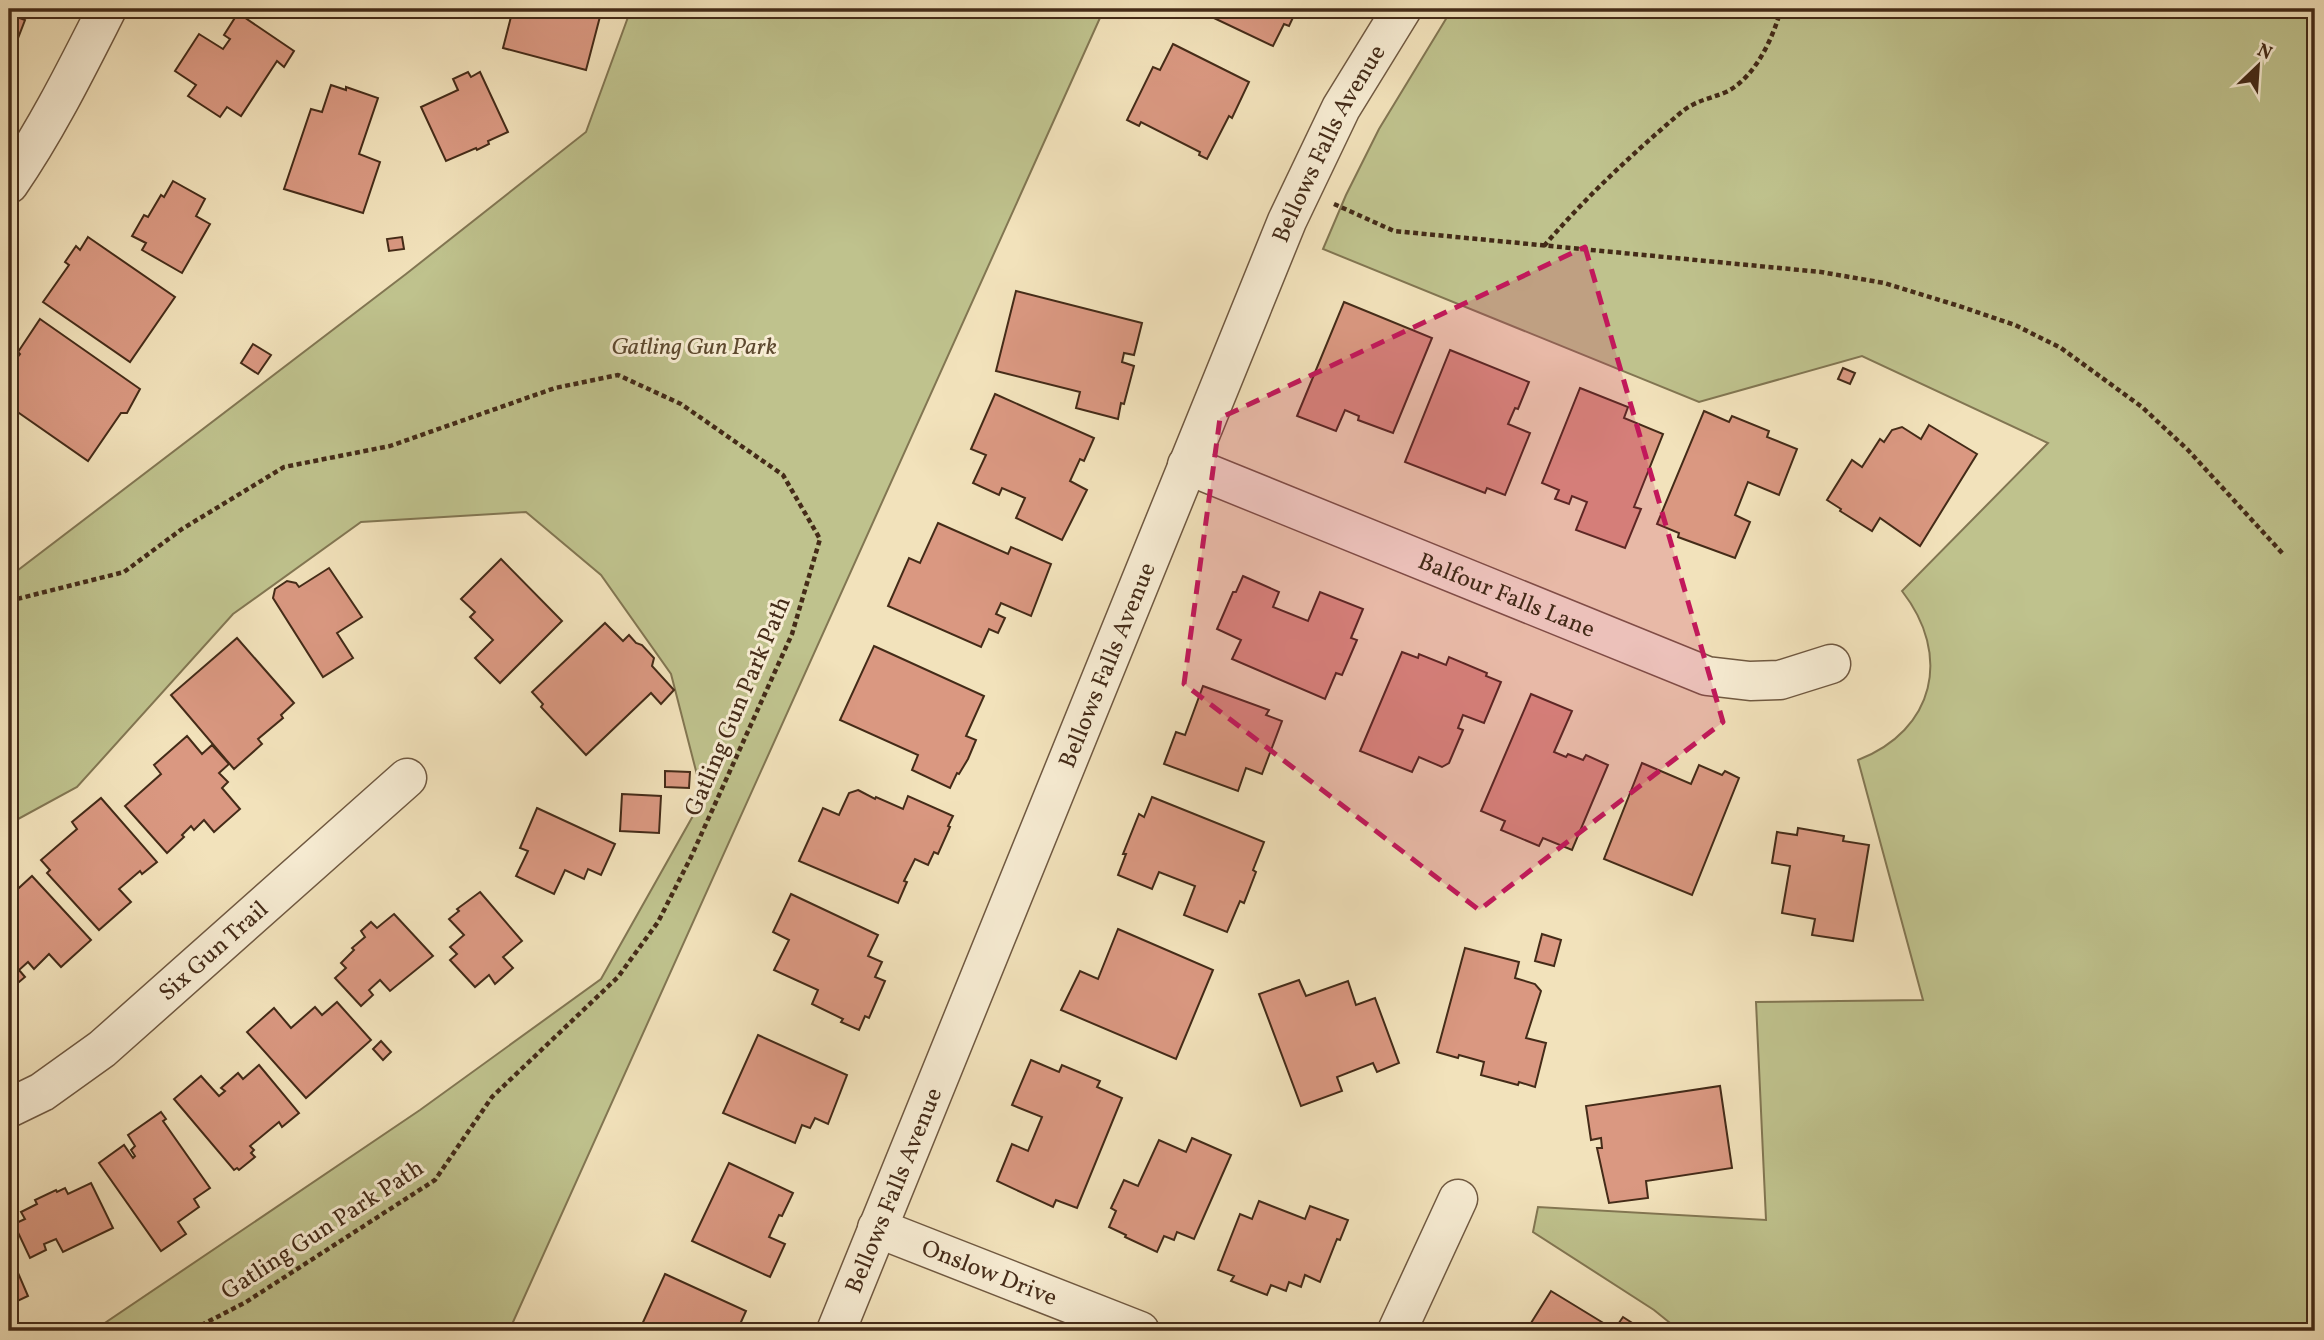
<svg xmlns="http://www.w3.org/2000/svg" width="2324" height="1340" font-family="Vollkorn,serif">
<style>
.green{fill:#bfc28d;stroke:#827652;stroke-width:2}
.building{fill:#da9881;stroke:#442b18;stroke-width:2}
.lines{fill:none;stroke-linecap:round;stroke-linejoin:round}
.street-casing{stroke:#705941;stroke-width:41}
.path{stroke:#442b18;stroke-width:4.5;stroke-dasharray:5 3.5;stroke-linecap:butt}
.street{stroke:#f7ecd3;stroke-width:38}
.marked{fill:#c2185b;fill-opacity:0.2;stroke:#c2185b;stroke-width:5;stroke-dasharray:14 9;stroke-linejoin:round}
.labels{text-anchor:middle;stroke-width:6;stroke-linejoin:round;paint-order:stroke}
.street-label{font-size:24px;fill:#442b18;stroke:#f7ecd3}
.park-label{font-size:24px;font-style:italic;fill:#5d492f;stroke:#f7ecd3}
</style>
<rect width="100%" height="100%" fill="#f2e2bb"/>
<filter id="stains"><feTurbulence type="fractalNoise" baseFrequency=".00286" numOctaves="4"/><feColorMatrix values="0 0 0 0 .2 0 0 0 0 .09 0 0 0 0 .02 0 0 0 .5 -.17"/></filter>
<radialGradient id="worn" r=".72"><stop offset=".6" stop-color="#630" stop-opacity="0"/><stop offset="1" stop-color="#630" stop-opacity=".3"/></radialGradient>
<!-- green -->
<g class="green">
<polygon points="631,9 1104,9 509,1331 93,1331 420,1110 601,979 703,798 671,674 601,575 526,512 361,522 233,614 77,787 9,824 9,577 406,274 586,132"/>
<path d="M1452 9H2315V1331H1680L1654 1310 1533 1232 1538 1207 1766 1220 1756 1002 1923 1000 1858 760C1935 730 1952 655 1902 591L2048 443 1862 356 1699 402 1323 249 1346 195 1379 129Z"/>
</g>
<!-- building -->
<g class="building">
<polygon points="513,9 602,9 586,70 503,48"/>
<polygon points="1195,9 1297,9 1289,26 1284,24 1273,46"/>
<polygon points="238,13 294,51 284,67 277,61 241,116 227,107 220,117 188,96 196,85 175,71 199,34 223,49 230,39 224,35"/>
<polygon points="9,14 25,20 13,51 9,50"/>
<polygon points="1173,44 1249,82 1232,118 1229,116 1207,159 1199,155 1200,152 1141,122 1139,126 1127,120 1153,67 1160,70"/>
<polygon points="468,72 471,77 480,72 508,132 488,141 489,144 477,150 476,148 446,161 421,107 458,90 453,79"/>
<polygon points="331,85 346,90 346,87 378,98 359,154 380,162 363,213 284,189 311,109 322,112"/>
<polygon points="173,181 205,199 196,216 210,224 182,273 142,250 146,243 132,236 144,215 148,217 161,195 164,197"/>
<polygon points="88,237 175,297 130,362 43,302 69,265 65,262 76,246 80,250"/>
<polygon points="402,237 404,249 389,251 387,239"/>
<polygon points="1016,291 1142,323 1134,355 1124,353 1122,362 1134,366 1124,404 1121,403 1118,419 1076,408 1080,392 996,371"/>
<polygon points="1344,302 1432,338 1393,433 1358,420 1359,416 1345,410 1336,431 1297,416"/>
<polygon points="40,319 140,389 127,413 121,413 88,461 9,406 9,365 11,362 13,363 20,354 18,352"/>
<polygon points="253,344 271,355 258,374 241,363"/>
<polygon points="1450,350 1529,382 1518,409 1515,408 1508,424 1530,433 1505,495 1487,488 1485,493 1405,462"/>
<polygon points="1843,368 1855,373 1850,384 1838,379"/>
<polygon points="1580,388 1628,407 1624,418 1663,434 1634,507 1641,509 1625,548 1576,530 1587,502 1572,496 1569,504 1555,499 1559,490 1542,483"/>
<polygon points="995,394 1094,438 1084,461 1080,459 1070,481 1087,490 1062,540 1016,518 1025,498 1002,488 999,495 973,483 986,455 971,449"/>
<polygon points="1704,411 1729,422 1732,416 1769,431 1767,437 1797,449 1779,495 1748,482 1735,515 1750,522 1735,558 1678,537 1679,533 1657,524"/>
<polygon points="9,419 17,425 9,436"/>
<polygon points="1929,425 1977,454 1920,546 1880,518 1872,531 1840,511 1841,509 1827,500 1852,460 1862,467 1880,439 1884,442 1892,430 1902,427 1921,439"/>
<polygon points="938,523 1008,554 1011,547 1051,564 1031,616 1001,603 996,614 1005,618 998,633 989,629 981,647 888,606 909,558 920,563"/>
<polygon points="501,559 562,621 500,683 475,658 493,640 470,617 475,612 461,599"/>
<polygon points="329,568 362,617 337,633 353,658 323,677 273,598 275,589 287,581 296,583 299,587"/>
<polygon points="1243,576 1279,592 1273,607 1308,621 1320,592 1363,609 1351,638 1357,640 1342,675 1336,673 1325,699 1232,659 1241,640 1217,629 1233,592 1236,592"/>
<polygon points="605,623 623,641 629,635 636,643 642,645 654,658 652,666 674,690 661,704 651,693 586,755 541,707 543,704 532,692"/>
<polygon points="237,638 294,703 281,715 283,718 258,739 262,744 234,769 171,695"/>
<polygon points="874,646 984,696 966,736 976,740 968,759 959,774 957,773 950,788 912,770 918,755 840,720"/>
<polygon points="1402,652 1418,658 1419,654 1446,665 1449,657 1487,673 1486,676 1501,682 1484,723 1463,715 1458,728 1463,730 1449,763 1442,767 1419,757 1412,772 1360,751"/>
<polygon points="1203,686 1269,710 1266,715 1282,721 1262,774 1246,768 1238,791 1164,764 1176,732 1185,735"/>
<polygon points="1531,694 1572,711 1554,752 1566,757 1568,754 1583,760 1586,755 1608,765 1572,850 1543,838 1539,846 1501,830 1505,821 1481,811"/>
<polygon points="187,736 202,754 212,745 229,764 219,773 228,782 222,788 240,809 214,832 204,820 194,830 191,826 182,835 184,837 167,853 125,806 161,774 154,765"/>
<polygon points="1642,763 1691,784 1699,765 1722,775 1725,771 1739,778 1692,895 1604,859"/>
<polygon points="665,771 690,772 689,788 665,787"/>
<polygon points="858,790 875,799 876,797 903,809 908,796 953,816 948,826 950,827 938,854 934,852 928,865 915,859 904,881 907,882 898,903 799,861 823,808 839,815 849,793"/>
<polygon points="622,794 661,796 659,833 620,831"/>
<polygon points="1152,797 1264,842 1253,870 1256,872 1244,903 1240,901 1227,932 1184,915 1195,886 1159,872 1152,889 1118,875 1126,854 1123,854 1139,814 1144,817"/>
<polygon points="101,798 157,862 142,874 140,871 119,889 131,902 99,930 47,873 50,870 41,860 77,829 72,822"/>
<polygon points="537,808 615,844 601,875 588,869 584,879 565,870 554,894 516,876 528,851 520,848"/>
<polygon points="1798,828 1844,836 1843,841 1869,845 1853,941 1812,935 1815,919 1782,913 1790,866 1772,863 1777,832 1797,835"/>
<polygon points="32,876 91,940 61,967 49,954 34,969 28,962 19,970 25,977 13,987 9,982 9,897"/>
<polygon points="480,892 522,941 503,957 513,968 495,984 489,975 475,987 450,960 457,954 450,947 464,935 449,919 459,911 457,909"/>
<polygon points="791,894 878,935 868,956 882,962 875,977 885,981 869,1018 865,1016 859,1030 841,1022 843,1019 812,1004 818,990 774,970 789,940 773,932"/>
<polygon points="394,914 433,956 390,991 380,980 369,990 373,995 361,1006 335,978 346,968 341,963 354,950 352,948 365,937 361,931 371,922 377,928"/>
<polygon points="1118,929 1213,970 1176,1059 1061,1010 1080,971 1098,979"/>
<polygon points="1542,934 1561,940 1554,966 1535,961"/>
<polygon points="1465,948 1519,962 1515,978 1535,984 1541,991 1526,1038 1546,1043 1535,1087 1519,1082 1518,1085 1481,1075 1484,1062 1459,1055 1458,1058 1437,1052"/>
<polygon points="1299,980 1306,996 1348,981 1356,1005 1375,998 1399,1063 1377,1072 1373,1063 1337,1077 1342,1091 1301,1106 1259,994"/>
<polygon points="337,1002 371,1040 306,1098 247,1032 274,1008 291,1028 315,1007 322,1015"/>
<polygon points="758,1035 847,1075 828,1124 815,1118 810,1128 802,1125 795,1143 723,1113"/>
<polygon points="381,1041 391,1052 383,1060 373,1049"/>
<polygon points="1031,1060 1059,1072 1062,1065 1100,1081 1097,1087 1122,1098 1077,1208 1056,1200 1053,1207 997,1181 1012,1144 1028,1151 1042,1117 1012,1105"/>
<polygon points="259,1065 299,1113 282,1127 279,1122 250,1146 254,1150 251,1153 255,1157 239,1170 237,1168 234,1170 174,1099 201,1076 219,1096 225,1091 221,1088 238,1073 243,1079"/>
<polygon points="1720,1086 1732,1168 1646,1181 1648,1198 1609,1203 1597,1148 1602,1148 1601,1138 1591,1140 1586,1106"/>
<polygon points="161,1112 166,1119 163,1121 210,1188 194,1199 199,1207 178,1222 186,1234 161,1251 99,1163 124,1145 133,1158 135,1156 131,1150 135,1146 128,1135"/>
<polygon points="1192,1138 1231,1155 1194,1239 1177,1232 1174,1240 1164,1236 1157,1252 1125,1237 1126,1235 1109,1227 1116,1211 1111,1208 1124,1180 1138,1186 1159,1140 1186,1152"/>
<polygon points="729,1163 793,1193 782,1216 779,1215 769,1237 785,1244 770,1277 692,1241"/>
<polygon points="91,1183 113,1228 63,1252 56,1239 44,1244 46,1250 30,1258 14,1224 25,1219 21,1212 37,1204 35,1200 56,1190 57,1192 65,1188 68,1194"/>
<polygon points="1259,1201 1305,1219 1310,1206 1348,1220 1340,1240 1337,1239 1320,1282 1305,1275 1301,1287 1289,1282 1286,1291 1271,1285 1267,1295 1231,1281 1234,1276 1218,1270 1240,1214 1252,1219"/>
<polygon points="9,1252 28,1296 9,1305"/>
<polygon points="665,1274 746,1311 737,1331 639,1331"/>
<polygon points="1551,1291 1605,1324 1603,1327 1609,1331 1526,1331"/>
<polygon points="1623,1317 1640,1328 1638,1331 1614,1330"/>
</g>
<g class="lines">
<!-- street casing -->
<g class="street-casing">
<g id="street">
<path d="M9 184C47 129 77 68 107 9"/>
<path id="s1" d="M1187 465 1707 676 1750 681 1780 680 1831 664"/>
<path id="s2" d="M9 1108 42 1092 102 1049 407 778"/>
<path id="s3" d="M877 1228 1140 1331"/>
<path id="s4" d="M836 1331 1287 221 1341 108 1402 9"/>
<polyline points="1397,1331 1458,1199"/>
</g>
</g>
<!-- path -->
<g class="path">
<polyline points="1334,204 1394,231 1821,272 1884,283 1956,305 2015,325 2061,348 2142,407 2188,450 2283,554"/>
<path d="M1544 246C1584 199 1631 155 1678 115 1695 100 1707 100 1726 92 1755 78 1773 38 1781 9"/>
<polyline points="9,601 124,572 182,529 284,467 390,446 555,388 618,375 681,404 783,475 820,539 792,634 691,857 658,922 618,977 492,1097 435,1180 246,1302 190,1331"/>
</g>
<!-- street -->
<use href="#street" class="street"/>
</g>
<!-- marked area -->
<path class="marked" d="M1585 247 1723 722 1479 910 1184 684 1220 418Z"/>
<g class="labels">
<!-- street labels -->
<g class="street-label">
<text dy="8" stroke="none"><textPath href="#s4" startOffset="1286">Bellows Falls Avenue</textPath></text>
<text dy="8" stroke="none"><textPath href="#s1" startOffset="345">Balfour Falls Lane</textPath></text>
<text dy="8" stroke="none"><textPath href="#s4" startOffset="719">Bellows Falls Avenue</textPath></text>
<text transform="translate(737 706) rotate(-67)" y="8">Gatling Gun Park Path</text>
<text dy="8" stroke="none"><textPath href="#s2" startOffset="259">Six Gun Trail</textPath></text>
<text dy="8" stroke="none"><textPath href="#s4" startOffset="152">Bellows Falls Avenue</textPath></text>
<text transform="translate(322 1229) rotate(-33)" y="8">Gatling Gun Park Path</text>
<text dy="8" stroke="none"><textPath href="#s3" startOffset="121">Onslow Drive</textPath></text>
</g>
<!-- park labels -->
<g class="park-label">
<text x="694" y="354">Gatling Gun Park</text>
</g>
</g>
<!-- margin -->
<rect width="2324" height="1340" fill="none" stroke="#f2e2bb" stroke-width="35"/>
<rect x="10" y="10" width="2303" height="1319" fill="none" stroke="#442b18" stroke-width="3.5"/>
<rect x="18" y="18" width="2289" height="1305" fill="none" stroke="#442b18" stroke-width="2"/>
<!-- north arrow -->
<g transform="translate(2258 66) rotate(25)" stroke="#f7ecd3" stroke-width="5" paint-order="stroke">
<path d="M0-5L12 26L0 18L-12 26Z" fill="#442b18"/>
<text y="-10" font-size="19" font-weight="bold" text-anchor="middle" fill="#442b18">N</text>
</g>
<rect width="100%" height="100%" filter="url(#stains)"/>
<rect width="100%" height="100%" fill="url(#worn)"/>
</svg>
